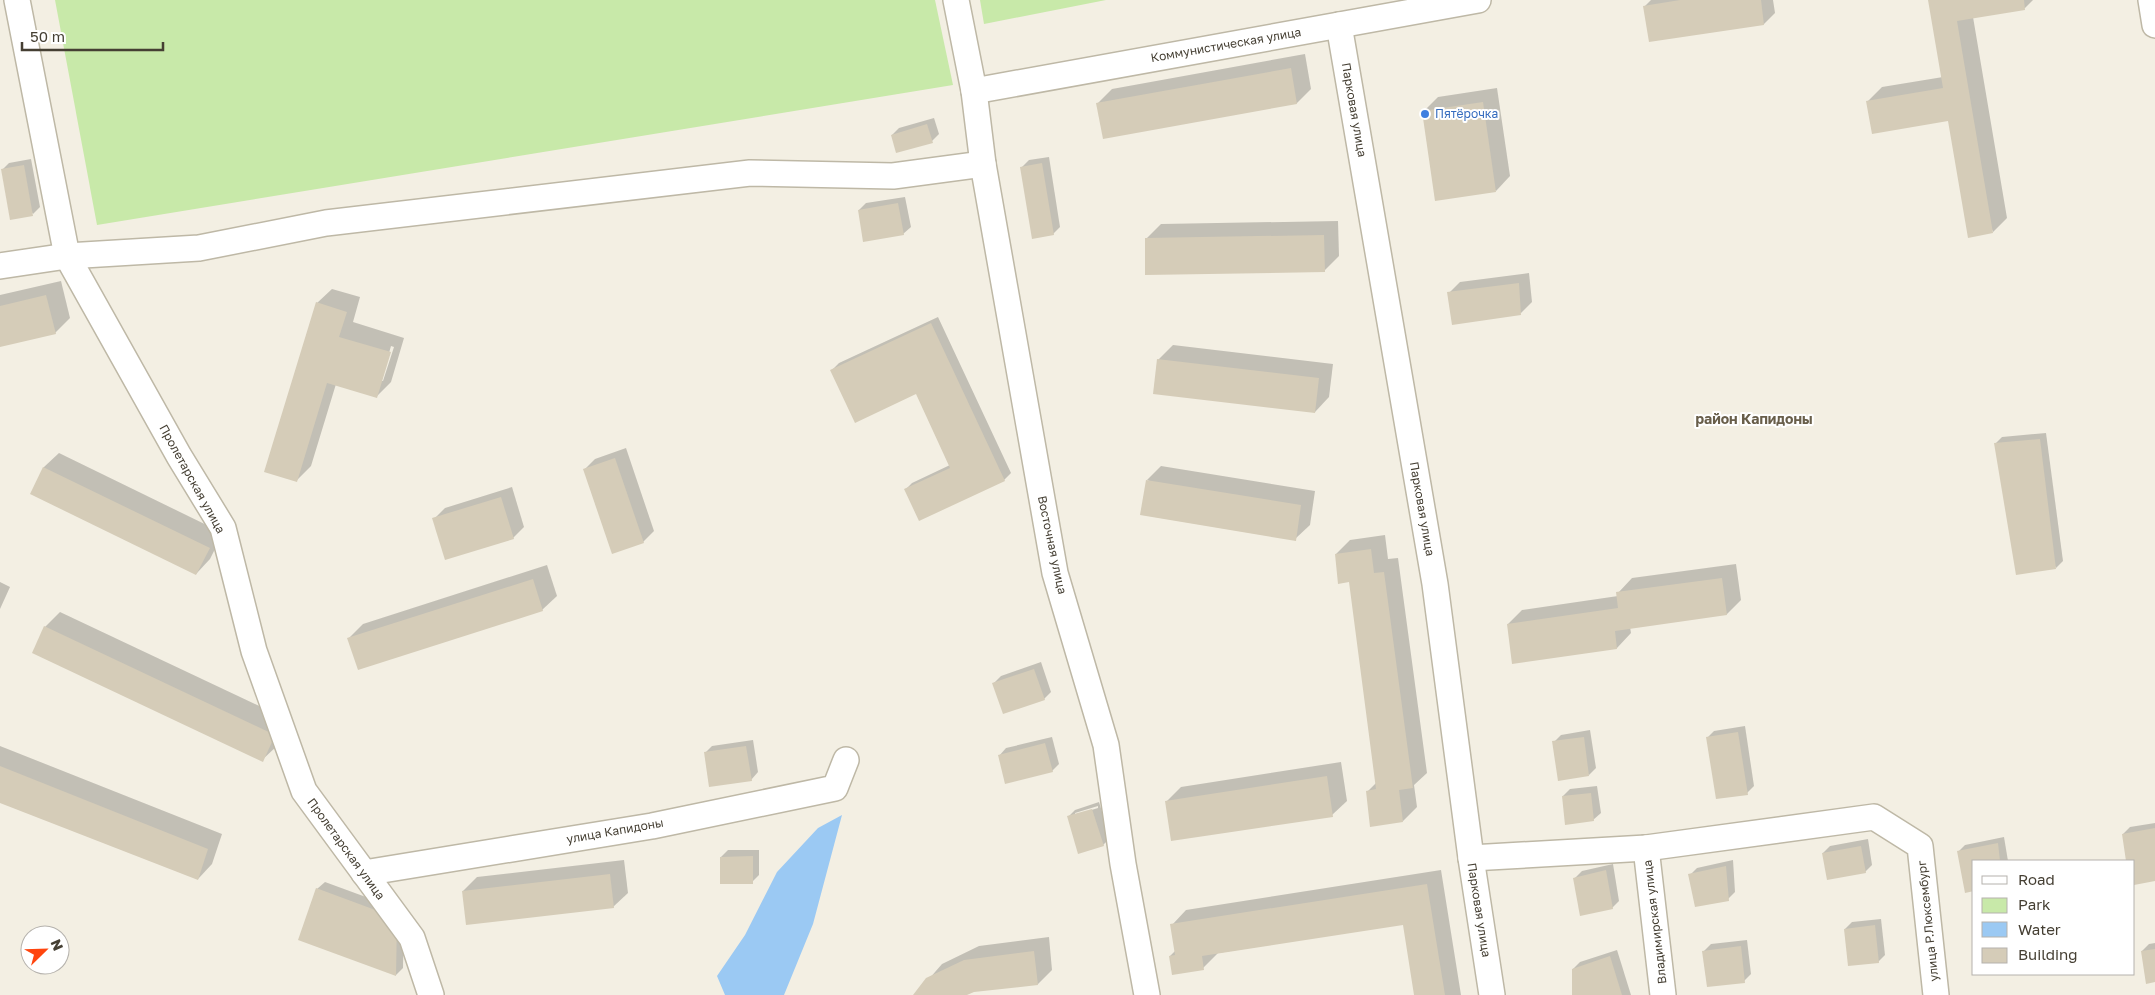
<svg xmlns="http://www.w3.org/2000/svg" width="2155" height="995" font-family="'Golos Text',sans-serif">
<style>
.green{fill:#c8e9a9}
.water{fill:#9bc9f3}
.shadow{fill:#0003;fill-rule:evenodd}
.building{fill:#d5ccb8}
.lines{fill:none;stroke-linecap:round;stroke-linejoin:round}
.minor-casing{stroke:#beb8a6;stroke-width:28}
.minor{stroke:#fff;stroke-width:25}
.shop-dot{fill:#3f7fe0;stroke:#fff;stroke-width:2}
.labels{text-anchor:middle;stroke-width:4;stroke-linejoin:round;paint-order:stroke}
.street-label{font-size:12px;fill:#453f33;stroke:#fff}
.shop-label{font-size:12px;fill:#366cbe;stroke:#fff;text-anchor:start}
.neighbourhood-label{font-size:14px;font-weight:bold;fill:#685e4a;stroke:#fff}
</style>
<rect width="100%" height="100%" fill="#f3efe3"/>
<!-- green -->
<g class="green">
<polygon points="55,0 935,0 953,85 97,225"/>
<polygon points="980,0 1106,0 984,24"/>
</g>
<!-- water -->
<polygon class="water" points="842,815 813,924 784,995 725,995 717,976 745,935 777,872 818,828"/>
<!-- shadow -->
<g class="shadow">
<polygon points="1651,0 1773,0 1775,13 1764,24 1650,41 1645,6"/>
<polygon points="1929,0 2033,0 2025,8 1973,17 2007,218 1993,232 1949,119 1867,102 1882,87 1943,77"/>
<polygon points="1305,54 1311,89 1297,103 1104,137 1098,103 1112,89"/>
<polygon points="1497,88 1510,176 1496,191 1423,112 1438,97"/>
<polygon points="934,118 939,134 932,141 892,135 899,128"/>
<polygon points="1049,157 1060,227 1053,234 1022,167 1029,160"/>
<polygon points="31,159 40,207 33,214 2,170 9,163"/>
<polygon points="905,197 911,227 903,234 859,210 866,203"/>
<polygon points="1338,221 1339,256 1324,271 1146,239 1161,224"/>
<polygon points="1529,273 1532,302 1521,313 1449,293 1460,282"/>
<polygon points="61,281 70,318 55,333 0,346 0,295"/>
<path d="M332 289 360 297 353 322 404 338 391 382 376 397 336 384 311 466 296 481 317 303ZM391 346 394 347 383 381H381Z"/>
<polygon points="938,317 1011,473 1004,480 905,490 912,483 950,465 917,393 832,370 839,363"/>
<polygon points="1173,345 1333,364 1329,397 1315,412 1158,360"/>
<polygon points="2046,433 2063,561 2056,568 1995,444 2002,437"/>
<polygon points="626,448 654,531 643,542 584,470 595,459"/>
<polygon points="59,453 223,533 210,559 196,574 32,493 44,467"/>
<polygon points="1161,466 1315,491 1310,525 1295,539 1147,480"/>
<polygon points="512,487 524,527 513,538 434,519 445,508"/>
<polygon points="1385,535 1388,559 1398,558 1427,773 1414,785 1417,807 1403,821 1367,792 1376,783 1350,581 1336,554 1350,540"/>
<polygon points="1736,564 1741,600 1727,614 1630,627 1631,633 1617,648 1508,624 1522,610 1618,596 1618,593 1632,578"/>
<polygon points="547,565 557,596 542,610 349,638 363,624"/>
<polygon points="0,582 10,587 0,609"/>
<polygon points="60,612 289,720 277,746 262,760 45,627"/>
<polygon points="1041,662 1051,692 1044,699 994,683 1001,676"/>
<polygon points="1745,726 1754,786 1747,793 1707,738 1714,731"/>
<polygon points="1590,730 1596,768 1589,775 1554,742 1561,735"/>
<polygon points="1052,737 1059,764 1052,771 999,756 1006,748"/>
<polygon points="753,740 758,772 751,780 705,753 712,746"/>
<polygon points="0,746 222,834 212,864 198,879 0,802"/>
<polygon points="1341,762 1347,801 1332,815 1166,802 1181,787"/>
<polygon points="1597,786 1601,813 1593,820 1563,796 1570,789"/>
<path d="M1099 802 1110 838 1103 845 1068 817 1075 810ZM1098 806V808L1075 815V813Z"/>
<polygon points="2155,823 2155,880 2134,884 2134,861 2128,861 2123,834 2130,827"/>
<polygon points="2004,837 2008,861 1974,861 1958,852 1965,845"/>
<polygon points="1868,839 1872,865 1865,872 1823,853 1830,846"/>
<polygon points="728,850 759,850 759,875 752,882 721,857"/>
<polygon points="624,860 628,893 613,907 463,891 477,877"/>
<polygon points="1733,860 1735,892 1728,899 1690,875 1697,868"/>
<polygon points="1613,864 1619,901 1612,908 1575,878 1582,871"/>
<polygon points="1441,870 1461,995 1416,995 1404,923 1218,953 1203,968 1170,956 1176,950 1172,925 1186,910"/>
<polygon points="325,882 404,911 403,968 396,975 317,889"/>
<polygon points="1881,919 1885,955 1878,962 1845,929 1852,922"/>
<polygon points="1049,937 1052,970 1038,984 974,990 964,995 915,995 942,964 979,946"/>
<polygon points="1747,940 1751,974 1744,981 1704,951 1711,944"/>
<polygon points="2155,943 2155,981 2142,951 2149,944"/>
<polygon points="1617,950 1631,995 1573,995 1573,969 1580,962"/>
</g>
<!-- building -->
<g class="building">
<polygon points="1680,0 1761,0 1764,25 1649,42 1643,6"/>
<polygon points="1928,0 2024,0 2025,10 1957,21 1993,233 1968,238 1948,121 1872,134 1866,101 1943,88"/>
<polygon points="1291,68 1297,104 1103,139 1096,103"/>
<polygon points="1483,102 1496,192 1435,201 1422,111"/>
<polygon points="927,124 933,143 896,153 891,135"/>
<polygon points="1042,163 1054,235 1032,239 1020,167"/>
<polygon points="24,165 33,216 10,220 1,169"/>
<polygon points="898,203 904,235 863,242 858,210"/>
<polygon points="1324,235 1325,272 1145,275 1145,238"/>
<polygon points="1519,283 1521,315 1452,325 1447,292"/>
<polygon points="46,295 56,334 0,347 0,306"/>
<polygon points="316,302 347,312 339,337 391,352 377,398 327,383 297,482 264,472"/>
<polygon points="931,323 1005,481 919,521 904,489 950,468 916,394 855,423 830,370"/>
<polygon points="1157,359 1319,378 1315,413 1153,394"/>
<polygon points="2040,439 2056,569 2016,575 1994,443"/>
<polygon points="615,458 644,543 612,554 583,469"/>
<polygon points="43,467 210,548 196,575 30,494"/>
<polygon points="1146,480 1301,505 1296,541 1140,515"/>
<polygon points="501,497 514,539 445,560 432,518"/>
<polygon points="1371,549 1374,573 1384,572 1413,788 1399,790 1403,822 1370,827 1366,791 1376,789 1349,582 1338,584 1335,554"/>
<polygon points="1722,578 1727,615 1615,631 1617,649 1512,664 1507,624 1618,608 1616,592"/>
<polygon points="533,579 543,611 358,670 347,638"/>
<polygon points="44,626 275,735 263,762 32,653"/>
<polygon points="1034,669 1045,700 1003,714 992,683"/>
<polygon points="1738,732 1748,795 1716,799 1706,737"/>
<polygon points="1584,737 1589,776 1558,781 1552,741"/>
<polygon points="1045,743 1053,772 1005,784 998,755"/>
<polygon points="746,746 752,781 709,787 704,752"/>
<polygon points="0,766 208,849 198,880 0,803"/>
<polygon points="1327,776 1333,817 1171,841 1165,801"/>
<polygon points="1591,793 1594,821 1565,825 1562,796"/>
<polygon points="1092,809 1104,846 1078,854 1067,816"/>
<polygon points="2155,828 2155,881 2134,885 2134,861 2126,861 2122,834"/>
<polygon points="1998,843 2000,861 1974,861 1974,891 1965,893 1957,851"/>
<polygon points="1861,846 1866,873 1827,880 1822,853"/>
<polygon points="753,856 753,884 720,884 720,857"/>
<polygon points="1726,866 1729,901 1695,907 1688,874"/>
<polygon points="1606,870 1613,909 1580,916 1573,878"/>
<polygon points="610,874 614,908 466,925 462,891"/>
<polygon points="1427,884 1445,995 1414,995 1403,925 1202,956 1204,970 1172,975 1169,956 1175,955 1170,924"/>
<polygon points="316,888 397,918 396,976 298,940"/>
<polygon points="1875,925 1879,963 1848,966 1844,929"/>
<polygon points="1741,946 1745,983 1707,987 1702,951"/>
<polygon points="2155,949 2155,982 2146,984 2141,951"/>
<polygon points="1034,951 1038,985 974,992 967,995 913,995 926,978 964,960"/>
<polygon points="1610,956 1622,995 1572,995 1572,969"/>
</g>
<g class="lines">
<!-- minor casing -->
<g class="minor-casing">
<g id="minor">
<polyline points="17,0 67,256 179,456 223,528 254,651 304,791 412,938 431,995"/>
<polyline points="956,0 974,91 983,164 1055,573 1106,745 1123,864 1147,995"/>
<polyline points="2151,0 2155,25"/>
<polyline points="1339,25 1435,584 1471,858 1492,995"/>
<polyline points="974,91 1478,0"/>
<polyline points="0,266 67,256 199,248 326,223 750,173 893,176 983,164"/>
<polyline points="1646,848 1663,995"/>
<polyline points="1471,858 1646,848 1874,817 1920,846 1936,995"/>
<polyline points="364,873 652,826 835,788 846,760"/>
</g>
</g>
<!-- minor -->
<use href="#minor" class="minor"/>
</g>
<!-- markers -->
<circle class="shop-dot" cx="1425" cy="114" r="5"/>
<g class="labels">
<!-- street labels -->
<g class="street-label">
<text transform="translate(1226 45) rotate(-10)" y="4">Коммунистическая улица</text>
<text transform="translate(1354 110) rotate(80)" y="4">Парковая улица</text>
<text transform="translate(192 479) rotate(61)" y="4">Пролетарская улица</text>
<text transform="translate(1422 509) rotate(80)" y="4">Парковая улица</text>
<text transform="translate(1052 545) rotate(78)" y="4">Восточная улица</text>
<text transform="translate(615 831) rotate(-10)" y="4">улица Капидоны</text>
<text transform="translate(346 849) rotate(54)" y="4">Пролетарская улица</text>
<text transform="translate(1479 910) rotate(81)" y="4">Парковая улица</text>
<text transform="translate(1928 921) rotate(-96)" y="4">улица Р.Люксембург</text>
<text transform="translate(1655 922) rotate(-97)" y="4">Владимирская улица</text>
</g>
<!-- shop labels -->
<g class="shop-label">
<text x="1435" y="118">Пятёрочка</text>
</g>
<!-- neighbourhood labels -->
<g class="neighbourhood-label">
<text x="1754" y="424">район Капидоны</text>
</g>
</g>
<!-- legend -->
<rect x="1972" y="860" width="162" height="115" fill="#ffffff" stroke="#b5b2ad"/>
<rect x="1982" y="876" width="25" height="8" fill="#ffffff" stroke="#b5b2ad"/>
<text x="2018" y="885" font-size="15" fill="#453f33">Road</text>
<rect x="1982" y="898" width="25" height="15" fill="#c8e9a9" stroke="#b5b2ad"/>
<text x="2018" y="910" font-size="15" fill="#453f33">Park</text>
<rect x="1982" y="922" width="25" height="15" fill="#9bc9f3" stroke="#b5b2ad"/>
<text x="2018" y="935" font-size="15" fill="#453f33">Water</text>
<rect x="1982" y="948" width="25" height="15" fill="#d5ccb8" stroke="#b5b2ad"/>
<text x="2018" y="960" font-size="15" fill="#453f33">Building</text>
<!-- north arrow -->
<g transform="translate(45 950) rotate(67)"><circle r="24" fill="#ffffff" stroke="#b5b2ad"/>
<path d="M0-4L9 19L0 12L-9 19Z" fill="#ff450e"/>
<text y="-8" font-size="14" font-weight="bold" text-anchor="middle" fill="#453f33">N</text>
</g>
<!-- scale -->
<path d="M22 42v8h141v-8" fill="none" stroke="#453f33" stroke-width="2.5"/>
<text x="30" y="42" font-size="15" fill="#453f33" stroke="#ffffff" stroke-width="4" paint-order="stroke">50 m</text>
</svg>
